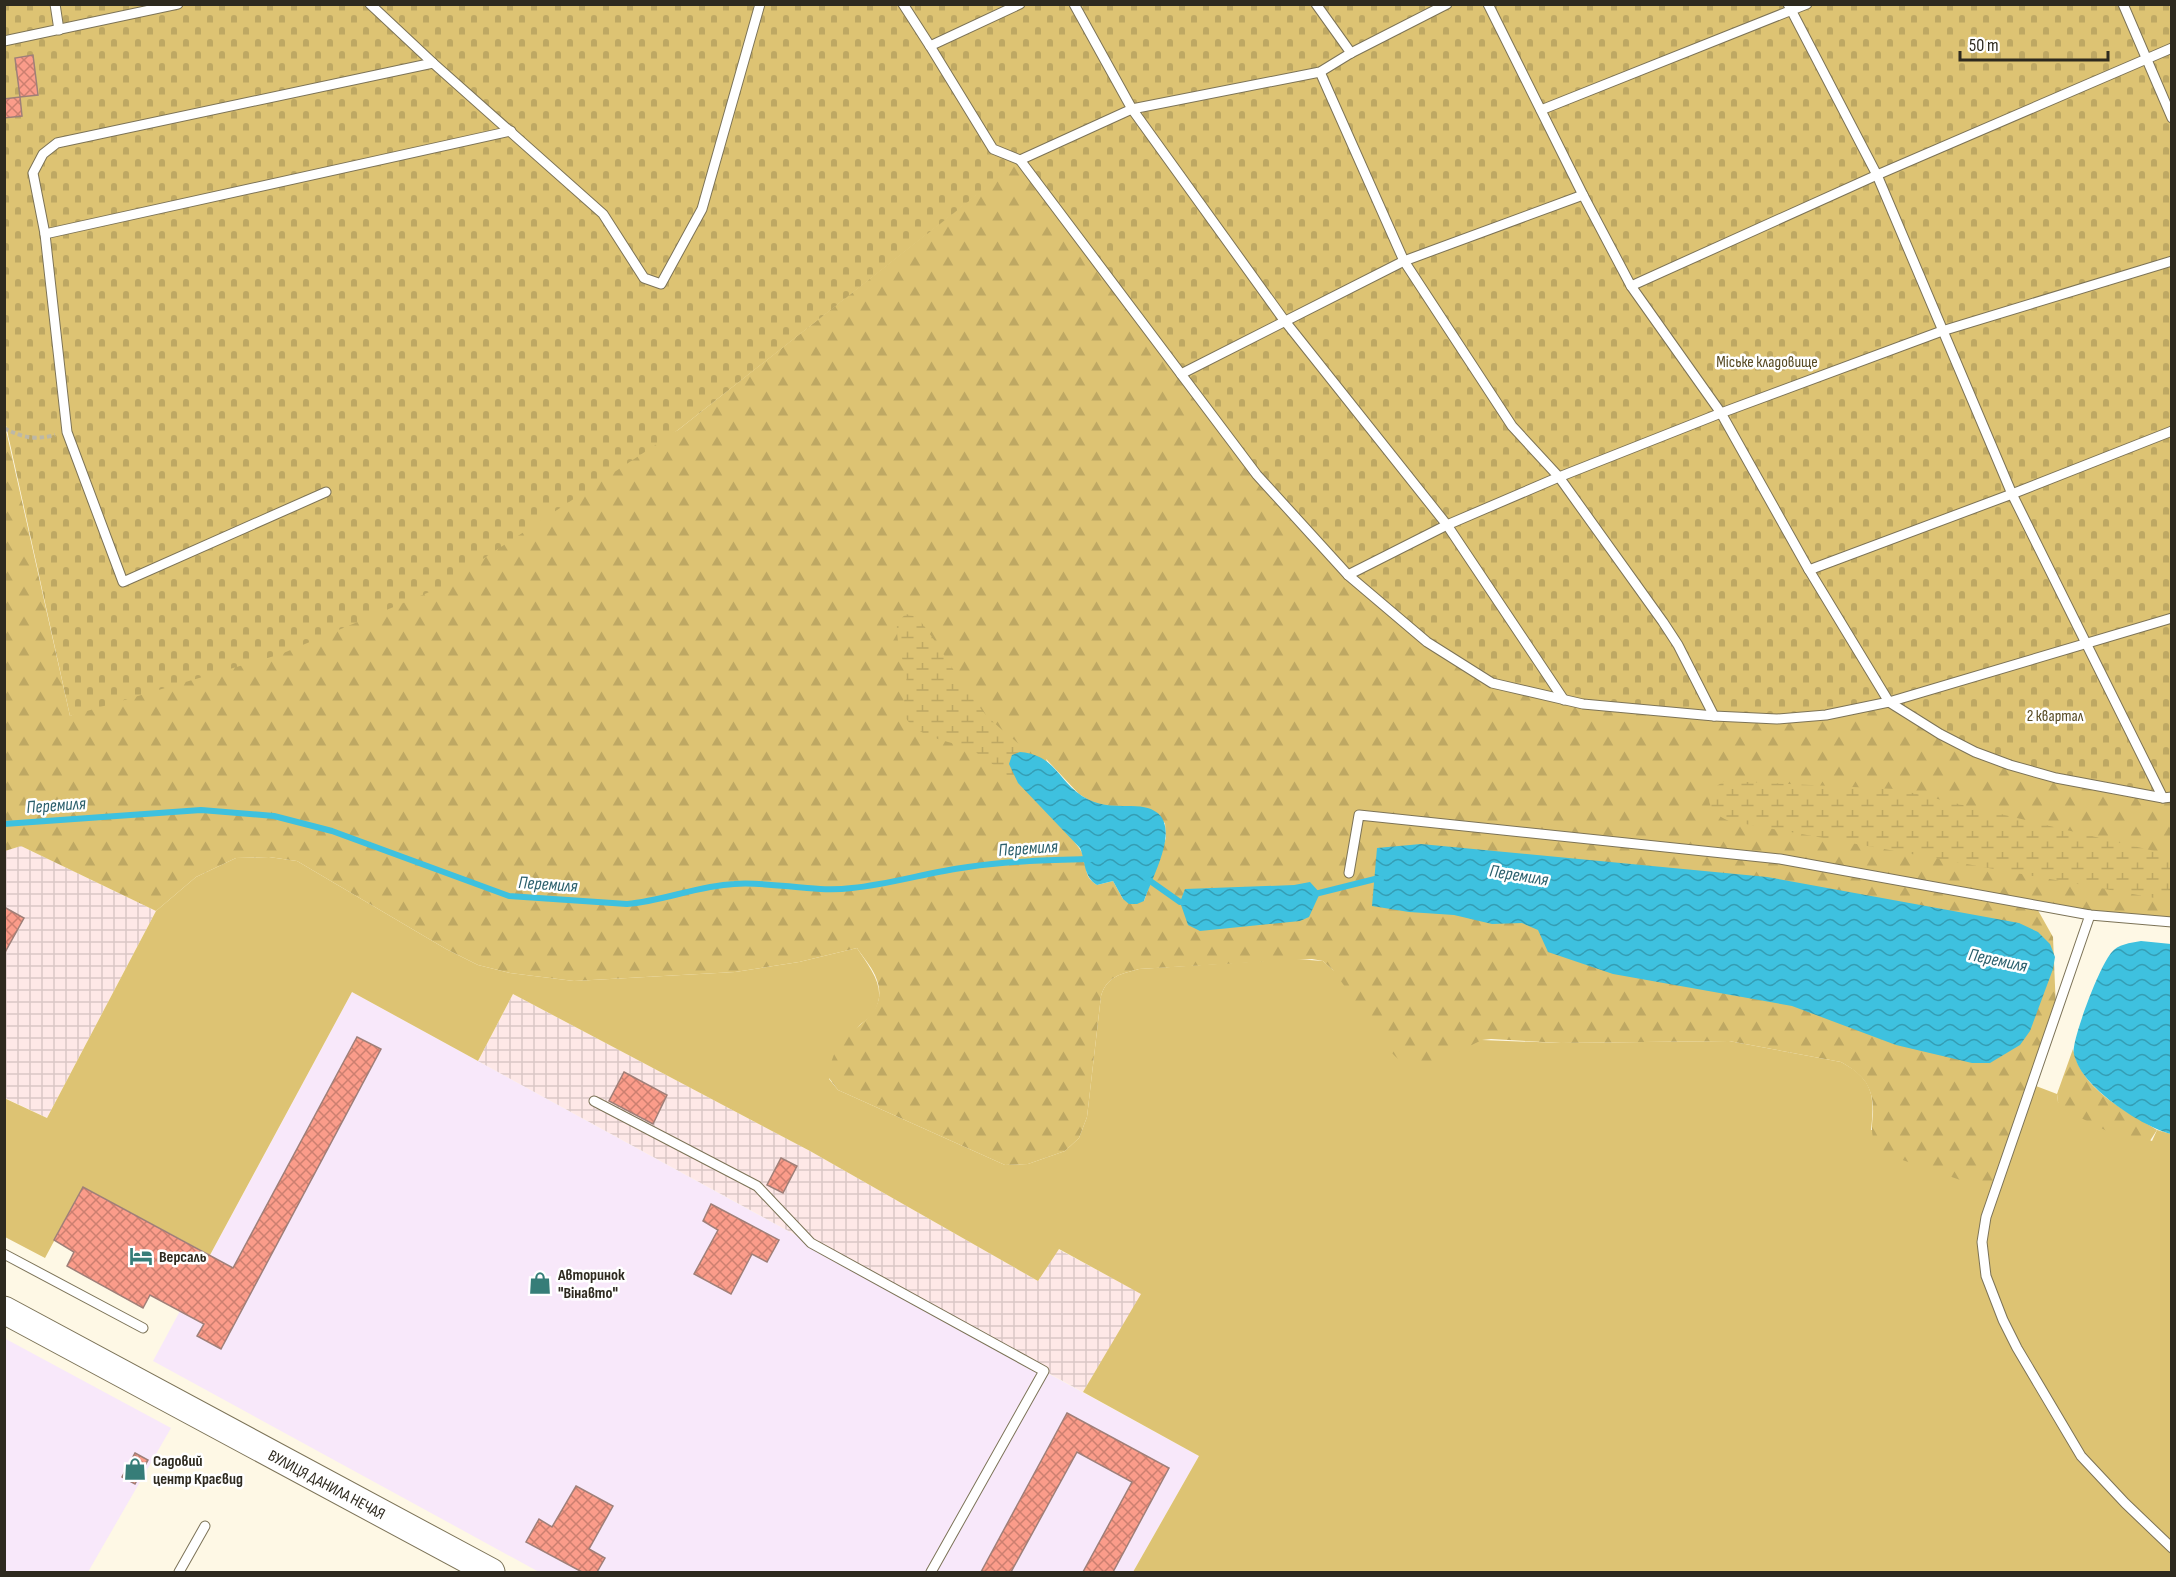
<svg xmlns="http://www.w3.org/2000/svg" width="2176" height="1577" font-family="'Sofia Sans Condensed',sans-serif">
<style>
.commercial{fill:#f8e8fa}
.industrial{fill:url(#industrial-grid)}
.green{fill:#ddc373}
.forest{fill:url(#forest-firs);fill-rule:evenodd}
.wetland{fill:url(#wetland-marsh)}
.cemetery{fill:url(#cemetery-stones)}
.water{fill:url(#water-waves)}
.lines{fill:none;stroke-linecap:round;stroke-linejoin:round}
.stream{stroke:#3ec1df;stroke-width:6}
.building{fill:url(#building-cross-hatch);stroke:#9f7f78;stroke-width:1.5}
.service-casing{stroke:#7c7357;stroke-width:11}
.secondary-casing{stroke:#7c7357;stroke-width:29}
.path{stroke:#bdb8a7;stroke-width:4;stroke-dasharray:4.5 3;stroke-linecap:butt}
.service{stroke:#fff;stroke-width:9}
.secondary{stroke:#fff;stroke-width:27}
.labels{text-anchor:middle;stroke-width:5;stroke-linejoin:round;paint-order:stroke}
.park-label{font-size:16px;fill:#564922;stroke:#fff}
.poi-label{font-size:16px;font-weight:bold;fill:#2e2a1f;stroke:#fff;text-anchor:start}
.street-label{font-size:16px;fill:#2e2a1f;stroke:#fff}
.water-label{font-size:18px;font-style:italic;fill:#2c606d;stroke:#fff}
</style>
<defs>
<pattern id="industrial-grid" width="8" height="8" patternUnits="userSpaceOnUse" patternTransform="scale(1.5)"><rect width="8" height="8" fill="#fee8e7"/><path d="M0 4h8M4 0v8" fill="none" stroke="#dac7c6"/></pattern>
<pattern id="forest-firs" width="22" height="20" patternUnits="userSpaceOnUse" patternTransform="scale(1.5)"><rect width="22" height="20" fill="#ddc373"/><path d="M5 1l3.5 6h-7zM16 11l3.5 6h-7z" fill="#bea863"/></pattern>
<pattern id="wetland-marsh" width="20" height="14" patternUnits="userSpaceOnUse" patternTransform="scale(1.5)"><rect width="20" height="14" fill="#ddc373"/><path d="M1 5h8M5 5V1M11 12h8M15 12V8" fill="none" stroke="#bea863"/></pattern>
<pattern id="cemetery-stones" width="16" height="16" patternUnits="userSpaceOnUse" patternTransform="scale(1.5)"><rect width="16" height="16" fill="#ddc373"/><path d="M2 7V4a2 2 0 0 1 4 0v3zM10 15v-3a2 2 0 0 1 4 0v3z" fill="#bea863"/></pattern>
<pattern id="water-waves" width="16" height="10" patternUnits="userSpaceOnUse" patternTransform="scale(1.5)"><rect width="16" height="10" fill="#3ec1df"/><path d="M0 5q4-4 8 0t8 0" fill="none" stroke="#349db4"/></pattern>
<pattern id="building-cross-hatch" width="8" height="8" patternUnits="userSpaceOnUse" patternTransform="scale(1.5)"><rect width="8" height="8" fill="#fb9c8a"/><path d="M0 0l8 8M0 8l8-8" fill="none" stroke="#cc7f70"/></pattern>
</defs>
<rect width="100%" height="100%" fill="#fef8e5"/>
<!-- commercial -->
<g class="commercial">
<polygon points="352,992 1199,1456 1133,1572 539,1572 153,1361"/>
<polygon points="4,1338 171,1428 88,1572 5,1572"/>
</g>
<!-- industrial -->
<g class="industrial">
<polygon points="21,846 156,911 47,1118 5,1098 4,851"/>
<polygon points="513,994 810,1151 1038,1281 1058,1249 1142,1294 1083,1392 478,1061"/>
</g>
<!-- green -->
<path class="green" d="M269 857 297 861 446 949 478 965 510 973 574 981 735 972 799 962 857 948C870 968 890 991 872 1014 868 1020 860 1023 856 1030 846 1045 838 1062 829 1079L838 1090 1005 1165 1028 1164 1065 1151 1079 1138 1087 1117 1101 996C1107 976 1121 974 1139 969L1296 959 1323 961 1333 970 1482 1040 1561 1043 1729 1041 1841 1062C1873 1079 1875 1095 1871 1130L2031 1084 2057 1094 2058 1102 2152 1141 2157 1130 2171 1134V1572H1133L1199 1456 1083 1392 1141 1294 1059 1249 1038 1281 810 1151 513 994 478 1061 352 992 210 1255 83 1187 45 1258 5 1237 4 1098 47 1118 156 911 196 877 236 858Z"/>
<!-- forest -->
<g class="forest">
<path d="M1020 160 1889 702 2171 797V922L2035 905 2053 937 2056 1010 1995 1192 1888 1155C1885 1152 1880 1149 1877 1145 1870 1136 1872 1125 1873 1114 1874 1087 1863 1074 1841 1062L1729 1041 1561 1043 1491 1039 1482 1040C1455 1052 1416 1081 1392 1053L1333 970 1323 961 1312 959 1139 969C1121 974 1107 976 1101 996L1087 1117 1079 1138 1065 1151 1028 1164 1005 1165 838 1090 829 1078C830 1065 832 1054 841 1044 859 1021 891 1011 875 975 871 966 863 957 857 948L799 962 735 972 574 981 510 973 478 965 446 949 297 861 269 857 236 858 196 877 156 911 21 846 5 851 4 421 70 716 678 430ZM1046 759 1079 794 1095 804 1113 808 1131 806 1165 823 1166 838 1144 901 1123 899 1113 881 1097 885C1085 877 1087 872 1085 860 1083 852 1077 845 1072 839Z"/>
<path d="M2073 1049C2082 1091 2124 1109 2157 1130L2146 1147 2137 1146 2063 1109 2058 1102 2057 1094Z"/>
</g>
<!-- wetland -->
<g class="wetland">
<path d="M906 614 917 617C941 646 957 680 981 709 994 725 1013 738 1028 752H1020L1009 764 1018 783C1003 773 983 755 967 748 941 738 918 739 902 713 904 700 908 688 906 674 902 653 896 645 897 622Z"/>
<path d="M1725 781 1896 789 2171 855V901L1729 821C1707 812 1700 793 1725 781Z"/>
</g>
<!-- cemetery -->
<polygon class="cemetery" points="4,5 2171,5 2171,797 2056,778 1975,752 1889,702 1777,719 1583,704 1492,683 1427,642 1348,575 1257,475 1020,161 678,430 439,588 281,654 70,716 5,421"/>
<!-- water -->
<g class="water">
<path d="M1020 752C1055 755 1057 779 1082 796 1098 806 1111 806 1130 806 1193 805 1156 868 1144 901L1137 904H1129L1123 899 1113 881 1097 885C1083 876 1086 862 1080 848L1018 783 1009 764 1012 755Z"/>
<polygon points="1421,844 1767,877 2019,923 2038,932 2050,944 2055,957 2053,969 2030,1031 2020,1045 1990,1063 1972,1063 1896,1045 1792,1006 1613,974 1548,952 1538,930 1522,923 1492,924 1454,915 1409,912 1372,906 1377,848"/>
<polygon points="1310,882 1320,893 1309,917 1300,921 1200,931 1188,925 1180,902 1185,889 1294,885"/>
<path d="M2141 941 2171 944V1134C2143 1127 2085 1089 2076 1060 2074 1056 2073 1051 2074 1047 2077 1027 2099 968 2111 953 2118 944 2130 943 2141 941Z"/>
</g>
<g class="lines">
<!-- stream -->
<g class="stream">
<path d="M4 824 201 810 274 816 332 831 509 896 627 904C663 901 697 886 734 884 773 881 812 893 852 888 891 884 929 872 968 867 1009 861 1050 860 1091 859"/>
<polyline points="1146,878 1180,902 1188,902"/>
<polyline points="1315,894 1375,879 1381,879"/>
</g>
</g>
<!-- building -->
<g class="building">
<polygon points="33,55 38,95 20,97 15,58"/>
<polygon points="20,97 22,116 4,118 4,99"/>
<polygon points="4,907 24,918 4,954"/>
<polygon points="357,1037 381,1049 221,1349 197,1336 204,1324 150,1295 143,1308 67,1266 74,1252 54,1240 83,1187 233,1268"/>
<polygon points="624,1072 667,1095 653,1124 609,1101"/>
<polygon points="781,1158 797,1166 783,1193 767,1185"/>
<polygon points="711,1204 779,1240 767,1262 752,1254 731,1294 694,1274 718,1230 703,1221"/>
<polygon points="1067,1413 1169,1468 1113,1572 1083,1572 1132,1482 1077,1452 1011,1572 981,1572"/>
<polygon points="135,1453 148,1460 135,1484 122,1477"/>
<polygon points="576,1486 613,1506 589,1549 605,1558 597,1572 582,1572 526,1542 539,1519 552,1527"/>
</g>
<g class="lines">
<!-- service casing -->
<g class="service-casing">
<g id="service">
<polyline points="55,4 59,30"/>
<polyline points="370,4 433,63 603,214 644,278 661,284 702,209 760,4"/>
<polyline points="903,4 930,46 993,149 1020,160 1132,109 1320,72 1351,53 1447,4"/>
<polyline points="1074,4 1132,109 1284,320 1447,525 1564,700"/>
<polyline points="1316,4 1351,53"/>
<polyline points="1488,4 1583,195 1631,286 1721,413 1809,570 1889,702 1940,734 1975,752 2010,765 2056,778 2163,798 2172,797"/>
<polyline points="1788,4 1877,175 2012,494 2163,798"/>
<polyline points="2123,4 2172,118"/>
<polyline points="4,41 178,4"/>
<polyline points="930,46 1020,4"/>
<polyline points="1320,72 1404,261 1512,426 1559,477 1663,622 1678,645 1714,716"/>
<polyline points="1541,110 1807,4"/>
<polyline points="1020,160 1257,475 1348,575 1427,642 1492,683 1583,704 1714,716 1777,719 1826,715 1889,702 2172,618"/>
<polyline points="45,234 511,131"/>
<polyline points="1631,286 1877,175 2172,48"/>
<polyline points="1181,374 1404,261 1583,195"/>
<polyline points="326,492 123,582 67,432 45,234 33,173 43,154 57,143 433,63"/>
<polyline points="1809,570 2012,494 2172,431"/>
<polyline points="1348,575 1447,525 1559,477 1721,413 1942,331 2172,261"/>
<polyline points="1349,873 1359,815 1780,859 2090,915 2172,922"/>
<polyline points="2090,915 1986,1217 1982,1242 1986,1276 2003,1320 2017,1348 2081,1456 2125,1503 2172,1548"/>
<polyline points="594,1101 757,1186 811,1243 1044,1371 931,1572"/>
<polyline points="4,1254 143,1328"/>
<polyline points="179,1572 205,1526"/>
</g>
</g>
<!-- secondary casing -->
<g class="secondary-casing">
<polyline id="secondary" points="4,1310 491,1572"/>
</g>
<!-- path -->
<path class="path" d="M4 428C23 438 35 440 55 435"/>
<!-- service -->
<use href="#service" class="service"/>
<!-- secondary -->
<use href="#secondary" class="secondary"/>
</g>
<!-- icons -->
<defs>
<g id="hotel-bare" transform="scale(1.8)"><path d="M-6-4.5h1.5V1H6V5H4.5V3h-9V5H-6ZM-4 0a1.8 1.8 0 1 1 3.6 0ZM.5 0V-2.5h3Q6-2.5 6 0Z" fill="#367d78" stroke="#fff" stroke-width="2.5" paint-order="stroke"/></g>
<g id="shop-bare" transform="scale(1.8)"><path d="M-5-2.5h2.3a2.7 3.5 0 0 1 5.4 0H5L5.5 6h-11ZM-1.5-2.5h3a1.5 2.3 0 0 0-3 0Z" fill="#367d78" stroke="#fff" stroke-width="2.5" paint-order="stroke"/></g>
</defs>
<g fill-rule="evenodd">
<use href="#hotel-bare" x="141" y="1256"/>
<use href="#shop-bare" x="540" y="1283"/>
<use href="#shop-bare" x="135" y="1469"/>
</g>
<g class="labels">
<!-- park labels -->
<g class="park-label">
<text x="1767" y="367">Міське кладовище</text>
<text x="2055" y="721">2 квартал</text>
</g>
<!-- poi labels -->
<g class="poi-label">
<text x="159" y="1262">Версаль</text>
<text x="558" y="1280">Авторинок<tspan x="558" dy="18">"Вінавто"</tspan></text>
<text x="153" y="1466">Садовий<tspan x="153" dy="18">центр Краєвид</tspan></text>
</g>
<!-- street labels -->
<g class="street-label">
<text transform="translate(327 1484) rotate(28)" y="6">ВУЛИЦЯ ДАНИЛА НЕЧАЯ</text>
</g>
<!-- water labels -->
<g class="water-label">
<text transform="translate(56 805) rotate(-4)" y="6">Перемиля</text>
<text transform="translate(1028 848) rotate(-4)" y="6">Перемиля</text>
<text transform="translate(1519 875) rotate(9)" y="6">Перемиля</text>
<text transform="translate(548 884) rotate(4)" y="6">Перемиля</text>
<text transform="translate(1998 960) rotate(12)" y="6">Перемиля</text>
</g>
</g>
<!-- border -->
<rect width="2176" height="1577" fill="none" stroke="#2e2a1f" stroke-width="12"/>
<!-- scale -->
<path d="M1960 51v9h148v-9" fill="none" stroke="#2e2a1f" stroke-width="3"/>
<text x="1969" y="51" font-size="18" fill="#2e2a1f" stroke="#ffffff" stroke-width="4.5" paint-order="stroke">50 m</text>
</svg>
